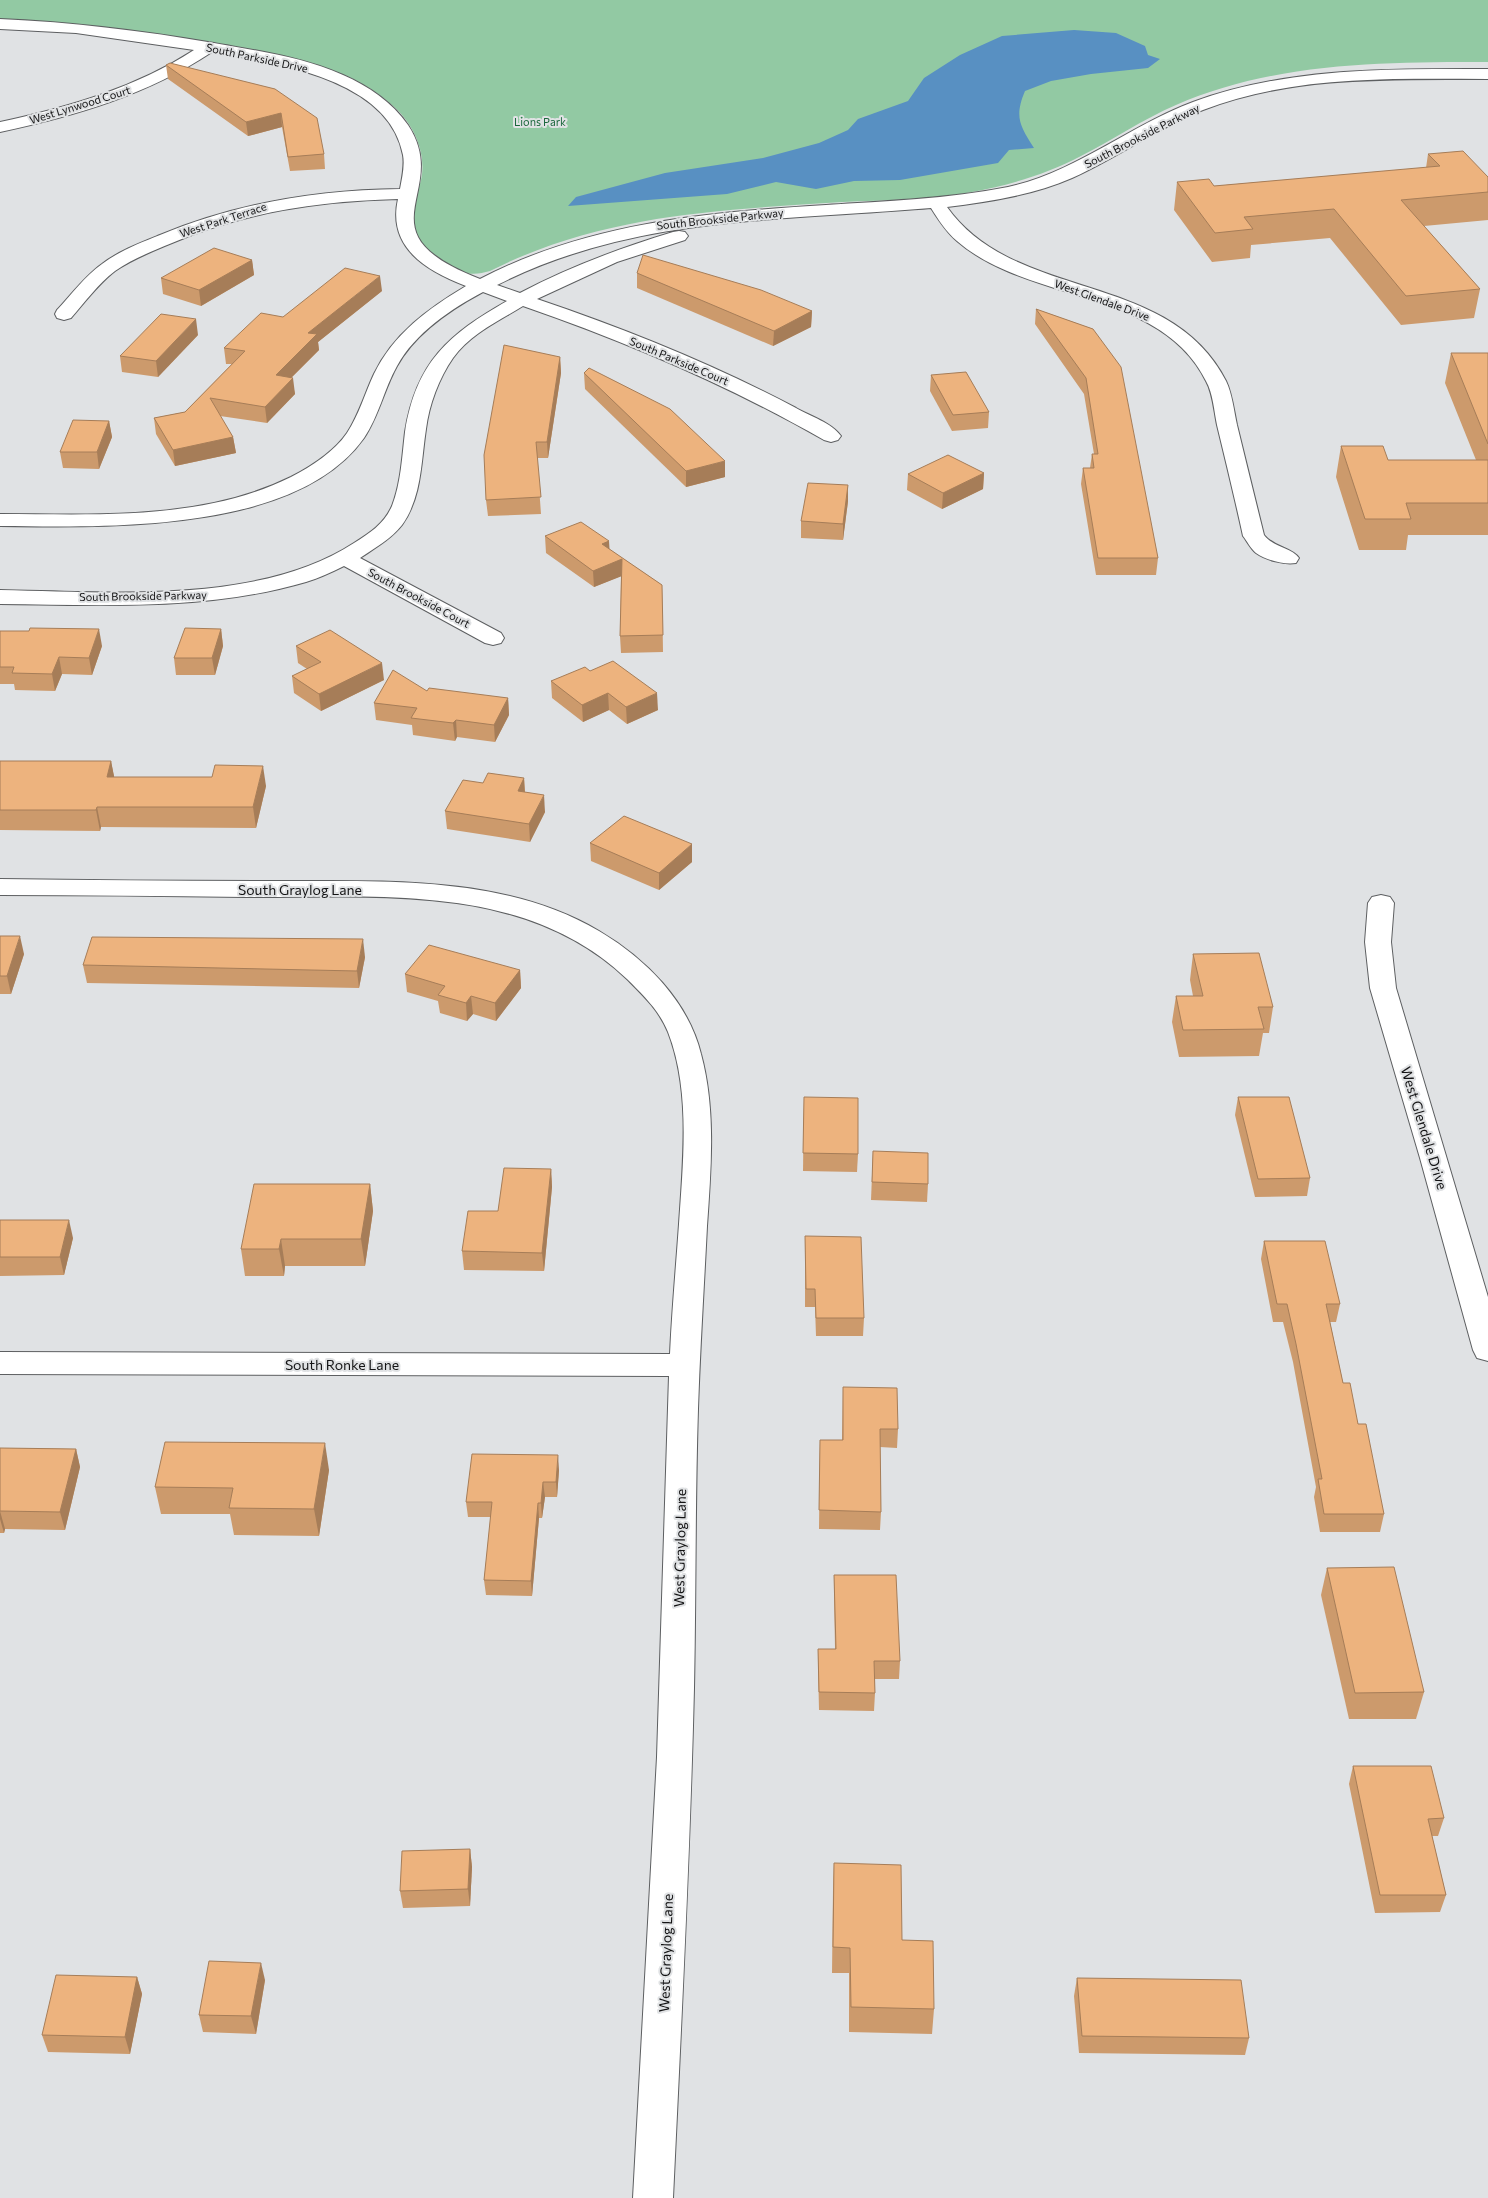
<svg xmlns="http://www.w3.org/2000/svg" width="1488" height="2198" font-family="Commissioner,sans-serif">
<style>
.green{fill:#92c9a3}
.water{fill:#5890c2}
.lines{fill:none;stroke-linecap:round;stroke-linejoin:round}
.minor-casing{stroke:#5d5f61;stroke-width:2}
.minor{fill:#fff;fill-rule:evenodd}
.wall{fill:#cc9a6c}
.shaded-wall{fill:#a67d58}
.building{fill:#edb37e;stroke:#a67d58}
.labels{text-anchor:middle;stroke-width:4;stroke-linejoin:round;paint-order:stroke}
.far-street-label{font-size:11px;fill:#141415;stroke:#e0e2e4}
.far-park-label{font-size:11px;fill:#1b673c;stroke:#e0e2e4}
.street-label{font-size:14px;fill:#141415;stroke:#e0e2e4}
</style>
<rect width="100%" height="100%" fill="#e0e2e4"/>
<!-- green -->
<path class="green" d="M0 0H1488V62C1384 62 1274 62 1176 105 1143 119 1113 140 1081 156 1047 174 1010 185 972 192 930 200 886 200 843 202 719 210 603 214 490 271 482 273 475 275 467 273 451 268 421 248 414 232 408 218 417 195 421 180 427 154 414 124 393 106 347 64 280 55 221 45 148 31 75 22 0 19Z"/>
<!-- water -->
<path class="water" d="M1074 30 1116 33 1145 46 1148 55 1160 59 1148 68 1091 74 1051 81 1025 91C1014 117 1020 126 1034 148L1009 150 998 163 900 180 854 181 816 189 776 182 727 194 568 206 576 197 665 173 763 158 819 143 848 130 858 119 908 101 924 78 960 55 1002 36Z"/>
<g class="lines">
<!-- minor casing -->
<g class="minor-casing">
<g id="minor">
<path d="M0 19C72 22 144 31 214 43 258 51 303 57 343 75 368 86 392 102 408 125 453 193 356 231 480 279 587 223 707 212 826 205 886 201 948 199 1008 187 1076 172 1129 126 1193 102 1288 67 1389 69 1488 69V79C1393 79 1293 75 1203 110 1157 128 1117 158 1072 178 1033 195 989 202 947 207 1015 303 1169 269 1226 381 1232 393 1234 411 1237 425 1246 462 1255 499 1264 535 1274 548 1291 547 1299 558L1296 563C1284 565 1266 560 1256 553 1251 549 1247 541 1243 536 1235 499 1226 462 1217 425 1214 411 1213 393 1206 381 1161 289 1028 303 957 241 946 232 938 219 931 208 781 221 635 215 497 285L520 293C569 267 620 248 673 232L679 231 685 232 688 236 685 240 617 262 537 299C626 329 713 364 796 408 810 416 832 423 841 436L838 440 831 442 824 440C728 385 627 342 523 306 499 321 470 334 453 358 439 378 429 405 426 429 421 461 422 497 402 525 391 539 375 548 360 558L501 633 504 638 501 643 493 645 485 643 344 566C332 572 319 578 306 582 207 611 102 605 0 604V590C110 592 259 605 354 543 370 533 384 524 392 506 401 483 402 457 405 432 416 362 449 334 507 301L483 292C451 309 415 333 397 366 384 389 379 416 364 438 296 534 105 527 0 526V514C97 514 202 521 291 477 312 466 334 452 347 433 359 415 365 393 374 374 393 334 429 308 466 286 427 271 387 248 398 199 319 201 245 212 172 243 153 251 132 259 115 271 98 284 85 302 71 318L64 320 57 318 55 314 57 310C72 294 85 276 102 264 119 251 140 243 160 235 237 203 317 190 400 189 402 178 405 166 403 155 389 78 274 63 212 52 147 95 75 116 0 132V122C69 107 135 88 194 50L76 33 0 29Z"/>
<path d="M0 879C87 880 173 881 260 881 372 882 499 872 599 931 645 958 688 1001 701 1054 716 1109 711 1169 707 1226 704 1287 700 1348 698 1409 695 1502 696 1595 694 1688 690 1858 681 2028 673 2198H633L657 1757 669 1376 0 1374V1352L670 1354C672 1310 676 1267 679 1224 683 1162 691 1091 668 1032 659 1010 643 995 627 979 524 881 376 898 245 897 163 896 82 895 0 895Z"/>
<polygon points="1381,895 1390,897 1394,903 1391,942 1396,988 1488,1297 1488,1361 1477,1358 1473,1350 1420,1158 1370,988 1365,942 1368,903 1372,897"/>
</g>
</g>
<!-- minor -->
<use href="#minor" class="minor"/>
</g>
<!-- wall -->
<g class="wall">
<polygon points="166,65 275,89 324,154 325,169 290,171 282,127 248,136 168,79"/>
<polygon points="1428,154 1488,177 1488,220 1424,226 1480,289 1474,318 1401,325 1330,238 1251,245 1250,258 1212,262 1174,210 1177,182 1214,186 1426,168"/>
<polygon points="252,260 254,275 201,306 163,294 161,278"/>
<polygon points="637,273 812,311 811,327 773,346 637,288"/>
<polygon points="382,291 318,342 319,350 291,378 295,394 267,423 220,416 233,437 236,453 175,466 156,434 154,418 185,412 232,364 226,364 224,348 283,317"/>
<polygon points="1036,309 1093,329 1158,558 1156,575 1096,575 1081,484 1083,468 1090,468 1092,454 1094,454 1084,394 1035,324"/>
<polygon points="198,335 158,377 122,372 120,356"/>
<polygon points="1451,353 1488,353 1488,535 1408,535 1406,550 1359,550 1336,477 1341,446 1388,460 1476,460 1445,383"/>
<polygon points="560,357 561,373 548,458 537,458 541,514 488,516 486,500"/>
<polygon points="584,373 725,477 686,487 585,389"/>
<polygon points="931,375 989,412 988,428 952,431 930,391"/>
<polygon points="109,421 112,437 99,469 63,468 60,452"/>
<polygon points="984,473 983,489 942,509 907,490 908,474"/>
<polygon points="848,485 848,501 843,540 801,538 801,521"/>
<polygon points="545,536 609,541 609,549 662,585 663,652 621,653 620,636 621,576 594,587 546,553"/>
<polygon points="221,629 223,646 215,675 176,675 174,658"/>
<polygon points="0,631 102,646 92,675 62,674 55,691 15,690 14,684 0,684"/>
<polygon points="296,646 384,680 321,711 294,693 292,676 307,669 298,663"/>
<polygon points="590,671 658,710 627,724 609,710 583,722 552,698 551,681"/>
<polygon points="427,691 508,698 509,715 495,742 457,737 455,741 413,735 412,725 376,720 374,703"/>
<polygon points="0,761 111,761 114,777 266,786 256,828 101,827 100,831 0,830"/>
<polygon points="524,778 525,792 545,812 530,842 447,829 445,811 483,783"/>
<polygon points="590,843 692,862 659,890 591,861"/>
<polygon points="0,936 24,954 11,994 0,994"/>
<polygon points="1193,954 1273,1007 1269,1033 1263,1033 1259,1056 1179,1057 1172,1022 1176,996 1193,996 1190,980"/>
<polygon points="365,957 359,988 87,983 83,965"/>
<polygon points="520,970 521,988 496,1021 473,1014 467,1021 440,1013 438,1001 407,992 405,974"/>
<polygon points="804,1097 858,1154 857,1172 803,1171"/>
<polygon points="1238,1097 1310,1178 1307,1196 1255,1197 1235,1115"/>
<polygon points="873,1151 928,1184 927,1202 871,1200"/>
<polygon points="551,1169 552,1187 544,1271 464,1270 462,1251 498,1211"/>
<polygon points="370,1184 373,1211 365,1266 285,1266 284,1276 245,1276 241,1249"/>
<polygon points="0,1220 73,1238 64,1275 0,1276"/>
<polygon points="805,1236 864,1318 863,1336 816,1336 815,1307 805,1307"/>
<polygon points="1264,1241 1340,1304 1336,1322 1330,1322 1343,1383 1358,1424 1384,1514 1380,1532 1320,1532 1314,1497 1316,1487 1293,1362 1283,1322 1273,1322 1261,1259"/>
<polygon points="843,1387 898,1429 897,1448 880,1447 881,1512 880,1530 819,1529 820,1440 842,1440"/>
<polygon points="0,1448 76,1449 80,1467 65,1530 5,1529 4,1533 0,1533"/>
<polygon points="329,1470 319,1536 234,1535 230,1514 161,1514 155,1487"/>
<polygon points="559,1470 557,1497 545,1497 542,1518 539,1518 532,1596 486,1595 484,1580 491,1517 468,1517 466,1502"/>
<polygon points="1327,1568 1424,1692 1416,1719 1349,1719 1321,1595"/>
<polygon points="834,1575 900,1661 899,1679 875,1679 875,1693 874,1711 819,1710 818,1667 818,1649 835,1649 834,1593"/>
<polygon points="1353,1766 1444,1818 1438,1836 1432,1836 1446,1895 1440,1912 1375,1913 1349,1784"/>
<polygon points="470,1849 472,1867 470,1906 403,1908 400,1891"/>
<polygon points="834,1863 902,1940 934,2009 932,2034 849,2032 849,1973 832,1973 833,1889"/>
<polygon points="137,1977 142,1994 130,2054 48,2052 42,2035"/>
<polygon points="1077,1978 1249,2038 1245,2055 1079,2053 1074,1996"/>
<polygon points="265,1980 256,2034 203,2032 199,2015"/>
</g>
<!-- shaded-wall -->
<g class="shaded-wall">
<polygon points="281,113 282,127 248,136 246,122"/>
<polygon points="252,260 254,275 201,306 199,290"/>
<polygon points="380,276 382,291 318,342 319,350 278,391 276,375 308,333"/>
<polygon points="812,311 811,327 773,346 774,331"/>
<polygon points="196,319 198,335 158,377 156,361"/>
<polygon points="560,357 561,373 548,458 547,442"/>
<polygon points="293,378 295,394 267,423 265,407"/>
<polygon points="109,421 112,437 99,469 97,452"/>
<polygon points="233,437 236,453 175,466 173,450"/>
<polygon points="725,461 725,477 686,487 686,471"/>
<polygon points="984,473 983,489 942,509 943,493"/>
<polygon points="848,485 848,501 843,540 843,524"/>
<polygon points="609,541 610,558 602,544"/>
<polygon points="622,559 622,576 594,587 593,571"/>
<polygon points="99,629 102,646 92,675 89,658"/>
<polygon points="221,629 223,646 215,675 212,658"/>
<polygon points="59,657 62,674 55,691 52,674"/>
<polygon points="382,663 384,680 321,711 319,694"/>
<polygon points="608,693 609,710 583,722 582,705"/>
<polygon points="657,693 658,710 627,724 626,707"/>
<polygon points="508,698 509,715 495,742 494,725"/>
<polygon points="456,720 457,737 455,741 453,723"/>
<polygon points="111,761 115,781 107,777"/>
<polygon points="263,766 266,786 256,828 253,807"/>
<polygon points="524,778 525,796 518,791"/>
<polygon points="544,795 545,812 530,842 529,824"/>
<polygon points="97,807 101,827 100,831 96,810"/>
<polygon points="692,844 692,862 659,890 659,873"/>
<polygon points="20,936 24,954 11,994 7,976"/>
<polygon points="363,939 365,957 359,988 357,971"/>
<polygon points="520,970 521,988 496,1021 495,1003"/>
<polygon points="471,996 473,1014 467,1021 466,1003"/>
<polygon points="551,1169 552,1187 544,1271 542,1253"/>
<polygon points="370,1184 373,1211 365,1266 361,1239"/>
<polygon points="69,1220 73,1238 64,1275 60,1257"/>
<polygon points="281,1239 285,1266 284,1276 279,1249"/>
<polygon points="325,1443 329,1470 319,1536 314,1509"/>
<polygon points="76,1449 80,1467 65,1530 60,1512"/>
<polygon points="558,1455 559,1470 557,1497 556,1482"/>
<polygon points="543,1482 545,1497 542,1518 541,1503"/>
<polygon points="538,1503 539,1518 532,1596 531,1581"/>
<polygon points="0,1511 5,1529 4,1533 0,1519"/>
<polygon points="470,1849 472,1867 470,1906 468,1889"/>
<polygon points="261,1963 265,1980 256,2034 251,2016"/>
<polygon points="137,1977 142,1994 130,2054 125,2037"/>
</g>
<!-- building -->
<g class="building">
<polygon points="170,63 275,89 317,118 324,154 288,157 281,113 246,122 166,65"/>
<polygon points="1463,151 1488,177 1488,192 1401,200 1480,289 1406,296 1334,209 1244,217 1253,229 1215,233 1177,182 1209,179 1214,186 1440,166 1428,154"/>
<polygon points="214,248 252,260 199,290 161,278"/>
<polygon points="643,255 761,290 812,311 774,331 637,273"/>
<polygon points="345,268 380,276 308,333 317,334 276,375 293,378 265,407 210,398 233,437 173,450 154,418 185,412 245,351 224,348 261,313 283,317"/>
<polygon points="1036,309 1093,329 1121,367 1158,558 1098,558 1083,468 1094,468 1092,454 1098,454 1086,378"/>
<polygon points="161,314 196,319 156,361 120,356"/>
<polygon points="504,345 560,357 547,442 536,442 541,497 486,500 484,455"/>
<polygon points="1451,353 1488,353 1488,444"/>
<polygon points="589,368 670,409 725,461 686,471 584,373"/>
<polygon points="966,372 989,412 953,415 931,375"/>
<polygon points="73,420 109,421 97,452 60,452"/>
<polygon points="1341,446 1383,446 1388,460 1488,460 1488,503 1406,503 1411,519 1365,519"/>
<polygon points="948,455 984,473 943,493 908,474"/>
<polygon points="808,483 848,485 843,524 801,521"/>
<polygon points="581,522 609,541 602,544 662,585 663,635 620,636 622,559 593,571 545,536"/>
<polygon points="30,628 99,629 89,658 59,657 52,674 12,673 14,667 0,667 0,631 29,631"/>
<polygon points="185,628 221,629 212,658 174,658"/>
<polygon points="330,630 382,663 319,694 292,676 321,662 296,646"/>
<polygon points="613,661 657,693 626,707 608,693 582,705 551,681 585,667 590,671"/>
<polygon points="393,670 427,691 429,688 508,698 494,725 456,720 453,723 411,718 417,708 374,703"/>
<polygon points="0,761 111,761 107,777 212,777 215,765 263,766 253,807 97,807 96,810 0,810"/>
<polygon points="488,773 524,778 518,791 544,795 529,824 445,811 463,780 483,783"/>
<polygon points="624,816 692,844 659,873 590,843"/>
<polygon points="0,936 20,936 7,976 0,976"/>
<polygon points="92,937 363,939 357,971 83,965"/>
<polygon points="429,945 520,970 495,1003 471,996 466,1003 438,995 445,986 405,974"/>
<polygon points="1259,953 1273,1007 1258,1007 1264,1029 1183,1030 1176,996 1203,996 1193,954"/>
<polygon points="804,1097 858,1098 858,1154 803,1153"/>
<polygon points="1238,1097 1289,1097 1310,1178 1258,1179"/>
<polygon points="873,1151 928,1153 928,1184 872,1182"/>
<polygon points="504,1168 551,1169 542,1253 462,1251 468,1211 498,1211"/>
<polygon points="254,1184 370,1184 361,1239 281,1239 279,1249 241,1249"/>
<polygon points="0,1220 69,1220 60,1257 0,1257"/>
<polygon points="805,1236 861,1237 864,1318 816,1318 815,1289 806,1289"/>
<polygon points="1264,1241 1325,1241 1340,1304 1326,1304 1343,1383 1350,1383 1358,1424 1366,1424 1384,1514 1324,1514 1318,1479 1322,1479 1296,1344 1287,1304 1277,1304"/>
<polygon points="843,1387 897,1388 898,1429 880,1429 881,1512 819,1510 820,1440 843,1440"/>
<polygon points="165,1442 325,1443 314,1509 229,1508 233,1488 155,1487"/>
<polygon points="0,1448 76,1449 60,1512 0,1511"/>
<polygon points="472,1454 558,1455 556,1482 543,1482 541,1503 538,1503 531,1581 484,1580 492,1502 466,1502"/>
<polygon points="1394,1567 1424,1692 1355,1693 1327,1568"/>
<polygon points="834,1575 896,1575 900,1661 874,1661 875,1693 819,1692 818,1649 836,1649"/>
<polygon points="1353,1766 1431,1766 1444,1818 1428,1819 1446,1895 1380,1895"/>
<polygon points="470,1849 468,1889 400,1891 402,1851"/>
<polygon points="834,1863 901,1865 902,1940 933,1941 934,2009 851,2007 850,1948 833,1947"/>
<polygon points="209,1961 261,1963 251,2016 199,2015"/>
<polygon points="56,1975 137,1977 125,2037 42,2035"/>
<polygon points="1077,1978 1241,1980 1249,2038 1082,2036"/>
</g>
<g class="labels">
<!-- far-street labels -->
<g class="far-street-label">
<text transform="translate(257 58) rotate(12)" y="4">South Parkside Drive</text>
<text transform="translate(80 105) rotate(-17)" y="4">West Lynwood Court</text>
<text transform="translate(1142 136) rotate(-27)" y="4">South Brookside Parkway</text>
<text transform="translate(720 219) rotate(-6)" y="4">South Brookside Parkway</text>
<text transform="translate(223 220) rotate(-18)" y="4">West Park Terrace</text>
<text transform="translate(1102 300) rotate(20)" y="4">West Glendale Drive</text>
<text transform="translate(679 361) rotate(23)" y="4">South Parkside Court</text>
<text transform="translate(143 596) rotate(-1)" y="4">South Brookside Parkway</text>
<text transform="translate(419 598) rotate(28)" y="4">South Brookside Court</text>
</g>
<!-- far-park labels -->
<g class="far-park-label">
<text x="540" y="126">Lions Park</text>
</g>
<!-- street labels -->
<g class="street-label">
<text x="300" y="895">South Graylog Lane</text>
<text transform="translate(1424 1128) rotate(73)" y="5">West Glendale Drive</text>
<text x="342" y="1370">South Ronke Lane</text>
<text transform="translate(680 1548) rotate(-89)" y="5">West Graylog Lane</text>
<text transform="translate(666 1953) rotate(-88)" y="5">West Graylog Lane</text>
</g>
</g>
</svg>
